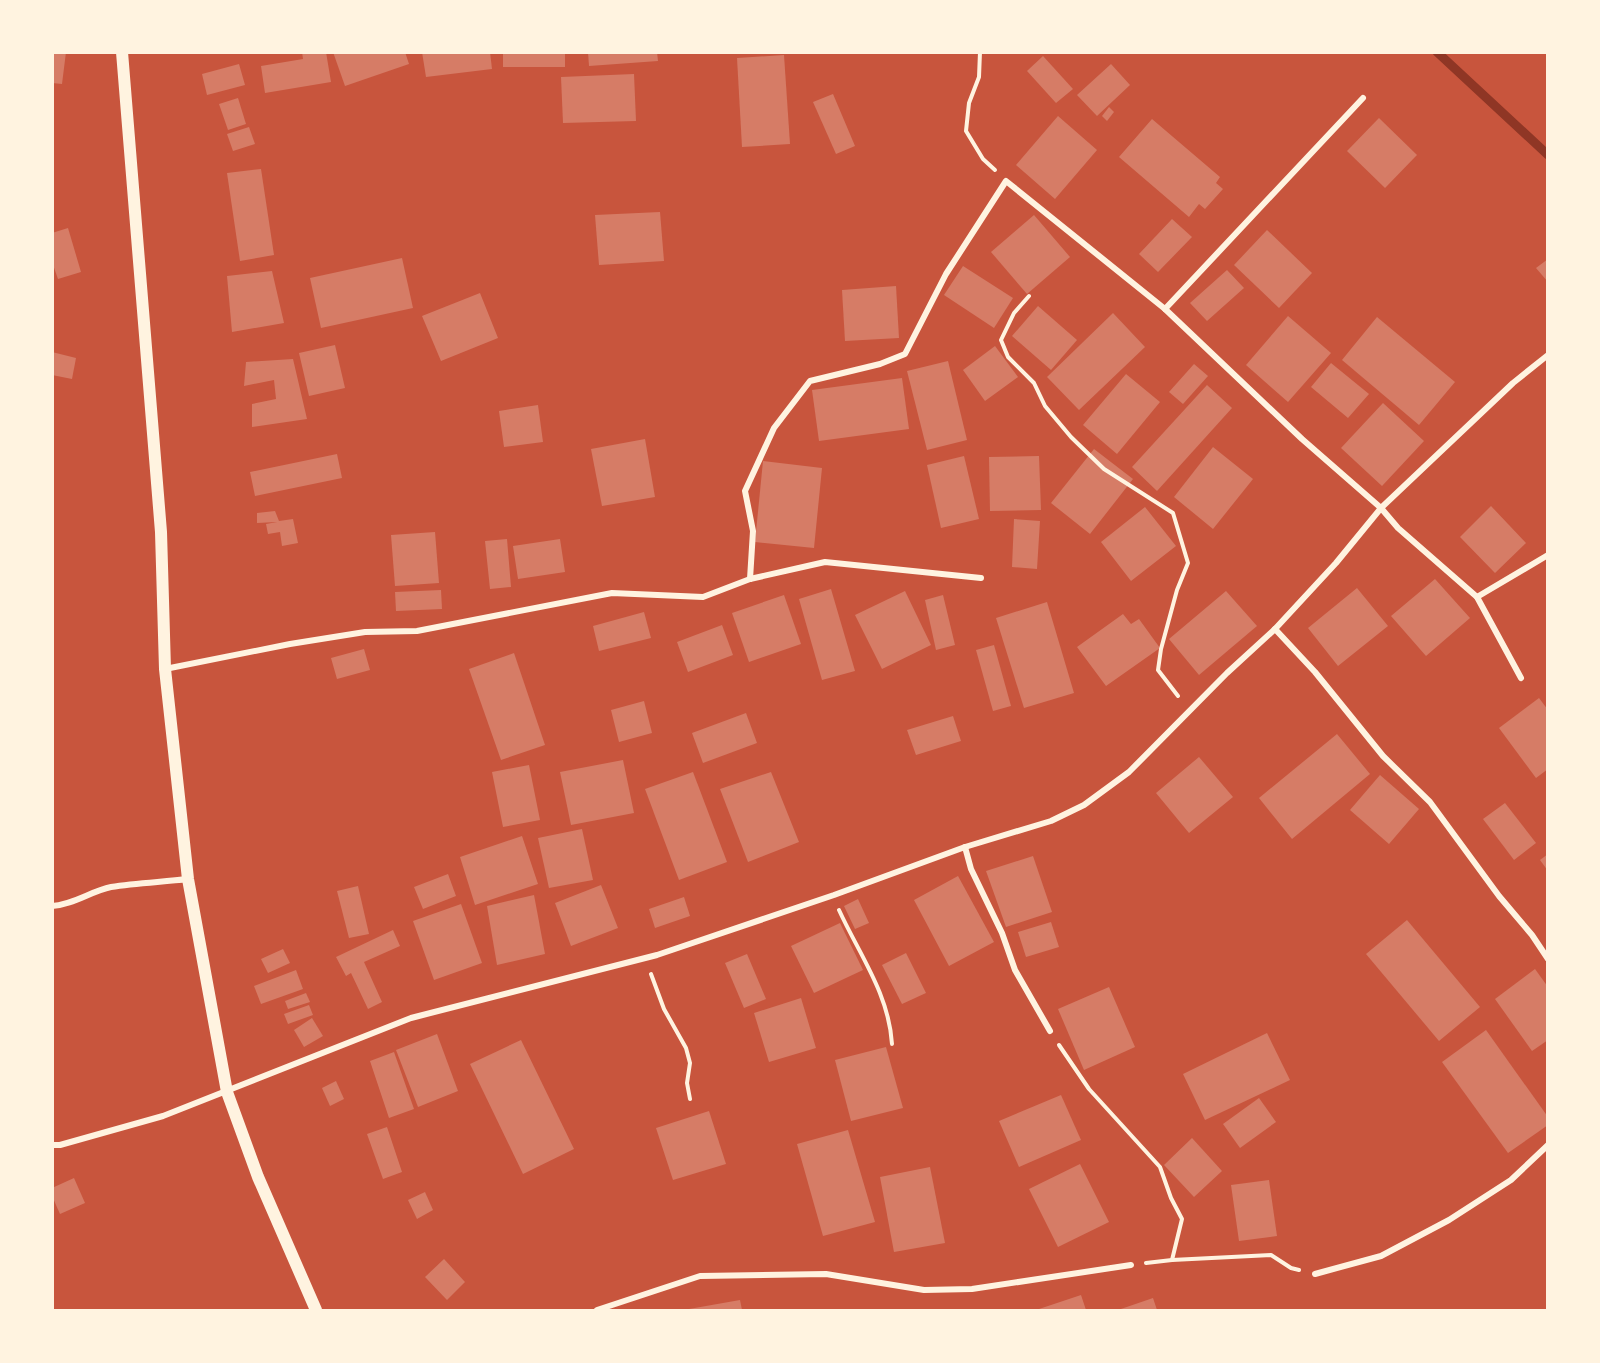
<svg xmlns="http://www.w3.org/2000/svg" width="1600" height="1363" font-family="Commissioner,sans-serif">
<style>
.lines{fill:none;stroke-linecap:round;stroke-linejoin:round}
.stream{stroke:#8f3625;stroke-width:9}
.building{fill:#d67c66}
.path{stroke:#fff3e0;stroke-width:4}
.minor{stroke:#fff3e0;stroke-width:6}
.secondary{stroke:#fff3e0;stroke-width:12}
</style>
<rect width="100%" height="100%" fill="#c8553d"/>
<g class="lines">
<!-- stream -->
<polyline class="stream" points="1437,52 1548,155"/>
</g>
<!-- building -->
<g class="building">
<polygon points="52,52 66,52 62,84 52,83"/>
<polygon points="302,52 326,52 331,82 265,93 261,66 303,59"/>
<polygon points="333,52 405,52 409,64 345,86"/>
<polygon points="422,52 490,52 492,69 426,77"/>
<rect x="503" y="52" width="62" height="15"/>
<polygon points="588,52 657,52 658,61 589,66"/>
<polygon points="784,55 790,144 742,147 737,58"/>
<polygon points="1043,56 1073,89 1056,103 1027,71"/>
<polygon points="239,64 245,85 207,95 202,74"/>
<polygon points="1111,64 1130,85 1097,116 1077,95"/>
<polygon points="634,74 636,121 563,123 561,77"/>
<polygon points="833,94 855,146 836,154 813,102"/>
<polygon points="238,98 246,124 228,130 219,104"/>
<polygon points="1109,107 1114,112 1107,121 1102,116"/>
<polygon points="1058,116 1097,150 1055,199 1016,165"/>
<polygon points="1379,118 1417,155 1385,188 1347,151"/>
<polygon points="1152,119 1220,177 1216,183 1223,189 1205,209 1199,204 1189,217 1119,157"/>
<polygon points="249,127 255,144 233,151 227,134"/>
<polygon points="261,169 274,255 240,261 227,173"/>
<polygon points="660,212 664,261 599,265 595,215"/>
<polygon points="1034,215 1070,257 1027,294 991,252"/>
<polygon points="1172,219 1192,237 1158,272 1139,254"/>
<polygon points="68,228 81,272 58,279 52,262 52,233"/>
<polygon points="1267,230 1312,273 1279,308 1234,265"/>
<polygon points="402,258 413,308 321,328 310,278"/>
<polygon points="1548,259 1548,282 1536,268"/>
<polygon points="963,266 1013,298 994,328 944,295"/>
<polygon points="1227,270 1244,288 1207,321 1190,303"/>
<polygon points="272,271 284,323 232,332 227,276"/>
<polygon points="896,286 899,338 845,341 842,290"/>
<polygon points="480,293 498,338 441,361 422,316"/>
<polygon points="1038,306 1077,340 1051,370 1012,336"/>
<polygon points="1113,313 1145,347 1079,410 1047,377"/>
<polygon points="1288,316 1331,353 1288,402 1246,365"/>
<polygon points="1377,317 1455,382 1419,425 1342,360"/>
<polygon points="335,345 345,388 309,396 299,353"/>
<polygon points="995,346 1018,377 985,401 963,370"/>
<polygon points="52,352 76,358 72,379 52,375"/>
<polygon points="293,359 307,419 252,427 252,404 276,399 274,380 244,386 246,362"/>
<polygon points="948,361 967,440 927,450 907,371"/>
<polygon points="1331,363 1369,394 1348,418 1311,387"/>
<polygon points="1194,364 1208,376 1183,404 1169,392"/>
<polygon points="1126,374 1160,402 1117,454 1083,425"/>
<polygon points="902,378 909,429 819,441 812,390"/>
<polygon points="1207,385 1232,408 1157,491 1132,467"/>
<polygon points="1383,403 1424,441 1382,486 1341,448"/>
<polygon points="538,405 543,442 504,447 499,411"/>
<polygon points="645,439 655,497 602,506 591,449"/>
<polygon points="1213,447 1253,479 1213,529 1174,497"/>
<polygon points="1094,449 1133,479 1090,534 1051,503"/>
<polygon points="337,454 342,478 255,496 250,472"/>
<polygon points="964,456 979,519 941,528 927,465"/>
<polygon points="1039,456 1041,510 990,511 989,457"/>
<polygon points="763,461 822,468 814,548 755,542"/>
<polygon points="1491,506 1526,543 1495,573 1460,537"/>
<polygon points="1145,507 1176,546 1131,581 1101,542"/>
<polygon points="275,511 279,521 293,519 298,543 282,546 280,532 268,534 266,524 277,522 257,523 257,513"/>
<polygon points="1014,519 1040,521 1037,569 1012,567"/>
<polygon points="435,532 439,583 395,586 391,535"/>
<polygon points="507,539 511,587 490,589 485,541"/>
<polygon points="560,539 565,572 518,579 513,546"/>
<polygon points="1435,579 1470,618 1426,656 1391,616"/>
<polygon points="1357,588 1388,626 1338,666 1308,628"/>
<polygon points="831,589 855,671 822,680 799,599"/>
<polygon points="441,590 442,609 396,611 395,592"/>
<polygon points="905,591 931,645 882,669 855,615"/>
<polygon points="1226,591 1257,626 1199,675 1169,639"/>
<polygon points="784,595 801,644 749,662 732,613"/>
<polygon points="943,595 955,645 936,650 925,600"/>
<polygon points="1047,602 1074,693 1024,708 996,618"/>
<polygon points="644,612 651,638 599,651 593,626"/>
<polygon points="1123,614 1131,624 1139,619 1160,648 1106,686 1077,647"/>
<polygon points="722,625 733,655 688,672 677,642"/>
<polygon points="994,645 1011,706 993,711 976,650"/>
<polygon points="364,649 370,670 337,679 331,658"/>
<polygon points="514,653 545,745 501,760 469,669"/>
<polygon points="1539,698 1548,710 1548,769 1536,778 1499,728"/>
<polygon points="644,701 652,733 619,742 611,710"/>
<polygon points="746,713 757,743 703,763 692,733"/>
<polygon points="953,716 961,741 916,755 907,730"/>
<polygon points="1337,734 1370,774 1292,839 1259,798"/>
<polygon points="1199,757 1233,797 1189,833 1156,793"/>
<polygon points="623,760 634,813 571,825 560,772"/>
<polygon points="529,765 540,820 503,827 492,772"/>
<polygon points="693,772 727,862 679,880 645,789"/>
<polygon points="771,772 799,842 748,862 720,789"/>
<polygon points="1380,775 1419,809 1389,844 1350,810"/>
<polygon points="1505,803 1536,843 1514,860 1483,819"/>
<polygon points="582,829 593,880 549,888 538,838"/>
<polygon points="522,836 538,884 475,905 460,857"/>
<polygon points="1548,854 1548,871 1540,860"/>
<polygon points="1033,856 1052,912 1006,927 986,871"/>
<polygon points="448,874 456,896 423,909 414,887"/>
<polygon points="958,876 994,942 949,966 914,900"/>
<polygon points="601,885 618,928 571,946 555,903"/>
<polygon points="358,886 369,934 349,938 337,891"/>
<polygon points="534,895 545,954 497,965 487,906"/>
<polygon points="684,897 690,916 655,928 649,909"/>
<polygon points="858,899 869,923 855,929 844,906"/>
<polygon points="461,904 482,963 434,980 413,921"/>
<polygon points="1407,920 1480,1007 1439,1041 1366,954"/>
<polygon points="1051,922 1059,947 1026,957 1018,932"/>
<polygon points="840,923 863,970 814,993 791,946"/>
<polygon points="393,930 400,946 364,962 382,1002 368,1009 351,973 346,976 336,957"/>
<polygon points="283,949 290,963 268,973 261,959"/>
<polygon points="906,953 926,993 902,1004 882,965"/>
<polygon points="747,954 766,999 744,1008 725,963"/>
<polygon points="1535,969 1548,987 1548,1040 1532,1051 1495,999"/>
<polygon points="296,970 303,989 261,1004 254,986"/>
<polygon points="1109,987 1135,1047 1084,1070 1058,1009"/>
<polygon points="306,993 310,1002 288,1009 285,1001"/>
<polygon points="801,998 816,1048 769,1062 754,1013"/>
<polygon points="309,1005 313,1015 288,1024 284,1014"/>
<polygon points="312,1018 323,1036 304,1047 294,1030"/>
<polygon points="1486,1030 1548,1117 1548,1125 1508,1153 1442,1062"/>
<polygon points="1267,1033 1290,1080 1205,1120 1183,1074"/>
<polygon points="437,1034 458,1091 418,1107 396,1050"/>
<polygon points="521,1040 574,1149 523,1174 470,1064"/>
<polygon points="886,1047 903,1108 851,1121 835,1060"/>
<polygon points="394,1052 414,1109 389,1118 370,1061"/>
<polygon points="336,1081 344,1099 330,1106 322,1088"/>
<polygon points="1061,1095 1081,1140 1019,1167 999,1121"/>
<polygon points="1259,1098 1276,1122 1240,1148 1223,1124"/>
<polygon points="709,1111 726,1164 673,1180 656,1128"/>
<polygon points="387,1127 402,1172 383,1179 367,1134"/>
<polygon points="848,1130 875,1222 823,1236 797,1144"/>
<polygon points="1192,1138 1222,1171 1194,1197 1164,1165"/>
<polygon points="1080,1164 1109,1222 1058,1247 1029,1189"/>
<polygon points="930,1167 945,1243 894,1252 880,1177"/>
<polygon points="74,1178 85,1203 60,1214 52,1196 52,1188"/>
<polygon points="1269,1180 1277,1236 1239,1241 1231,1185"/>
<polygon points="425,1192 433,1210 417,1219 408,1200"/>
<polygon points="444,1259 465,1282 447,1300 425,1277"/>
<polygon points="1081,1295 1086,1310 1036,1310"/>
<polygon points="1153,1298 1157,1310 1118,1310"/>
<polygon points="740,1300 742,1310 689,1310 689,1309"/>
</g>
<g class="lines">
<!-- path -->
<g class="path">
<polyline points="980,52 979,77 969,103 966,131 983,159 995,170"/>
<polyline points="1029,296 1014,313 1001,340 1008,357 1034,383 1045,406 1071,437 1104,469 1173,513 1188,563 1177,590 1161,649 1158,670 1178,696"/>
<path d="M839 910C859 954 889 994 892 1044"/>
<polyline points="651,974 664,1009 686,1048 690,1063 687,1083 690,1099"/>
<polyline points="1059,1045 1089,1089 1160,1167 1171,1198 1182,1219 1172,1260"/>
<polyline points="1146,1263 1172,1260 1271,1255 1291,1268 1299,1270"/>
</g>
<!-- minor -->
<g class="minor">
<polyline points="1165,309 1363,98"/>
<polyline points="750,579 753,531 745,491 774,428 810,381 880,364 905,354 946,274 1006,181 1165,309 1302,439 1381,508 1398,528 1477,597 1521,678"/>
<polyline points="1477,597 1548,555"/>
<polyline points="1275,629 1315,672 1383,756 1430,802 1499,896 1532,935 1548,959"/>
<polyline points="165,669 290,644 365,632 417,631 612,593 703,597 750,579 825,562 981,578"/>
<polyline points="965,847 971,869 1002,933 1015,970 1050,1031"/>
<path d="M52 906C73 905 91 891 111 887 136 883 162 882 188 879"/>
<polyline points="52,1145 60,1145 163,1116 411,1018 657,955 834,895 965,847 1051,821 1084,805 1129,772 1227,673 1275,629 1336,563 1381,508 1513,383 1548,355"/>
<polyline points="1315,1274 1381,1256 1449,1220 1511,1180 1548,1145"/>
<polyline points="597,1310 700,1276 826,1274 924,1290 972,1289 1131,1265"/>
</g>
<!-- secondary -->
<polyline class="secondary" points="122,52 161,532 165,669 188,879 227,1092 258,1177 316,1310"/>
</g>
<!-- border -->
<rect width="1600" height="1363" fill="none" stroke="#fff3e0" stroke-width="108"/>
</svg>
